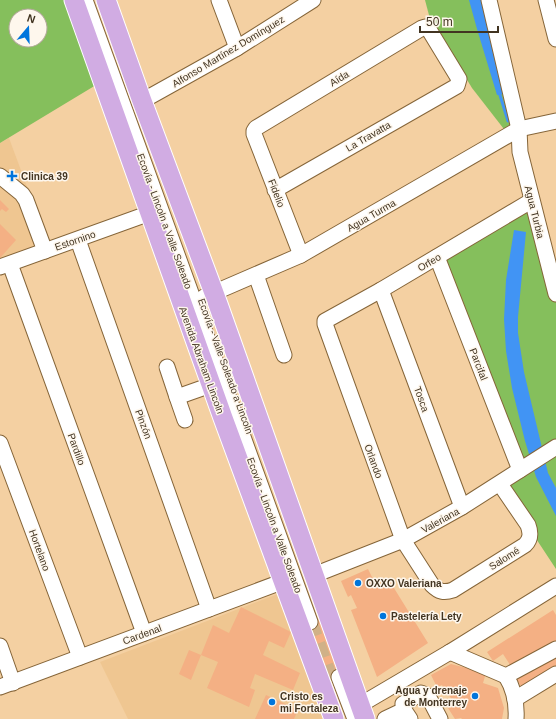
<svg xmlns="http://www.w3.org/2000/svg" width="556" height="719" font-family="Arial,sans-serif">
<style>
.built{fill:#efc691}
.green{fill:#85bf5c;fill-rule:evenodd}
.water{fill:#4194f4}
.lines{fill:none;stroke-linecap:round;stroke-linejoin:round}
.stream{stroke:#4194f4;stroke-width:3}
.building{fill:#f4b084}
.minor-tunnel{stroke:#d0b188;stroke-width:15;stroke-dasharray:15 8;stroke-linecap:butt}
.minor-casing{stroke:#856539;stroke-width:17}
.major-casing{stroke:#fff;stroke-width:21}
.minor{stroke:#fff;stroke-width:15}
.major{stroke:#d1ace3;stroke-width:19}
.poi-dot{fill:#0075dc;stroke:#fef7ed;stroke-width:1.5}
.labels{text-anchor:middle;stroke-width:3;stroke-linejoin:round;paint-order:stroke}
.street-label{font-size:10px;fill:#423421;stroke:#fef7ed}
.poi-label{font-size:10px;font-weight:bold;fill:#423421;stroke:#fef7ed;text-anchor:start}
</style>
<rect width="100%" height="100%" fill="#f4d0a2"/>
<!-- built -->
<g class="built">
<polygon points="9,138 48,243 0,260 0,143"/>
<polygon points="283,592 327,719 128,719 100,662"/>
</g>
<!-- green -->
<g class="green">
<path d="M0 0H66L96 85 0 143ZM16 16H40V40H16Z"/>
<polygon points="425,0 489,0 519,129 507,133 472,88 430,19"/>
<polygon points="531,201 556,294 556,569 500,484 526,466 437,257"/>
</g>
<!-- water -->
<g class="water">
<polygon points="469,0 481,0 504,94 497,95 477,29"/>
<polygon points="514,230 526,232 518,317 518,333 524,372 528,389 548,473 556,488 556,516 536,477 525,441 512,388 506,351 504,319 506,280"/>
</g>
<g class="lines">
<!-- stream -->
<polyline class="stream" points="499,92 508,121"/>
</g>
<!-- building -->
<g class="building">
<polygon points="0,200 9,209 6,212 2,209 0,211"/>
<polygon points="0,224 16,240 0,258"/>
<polygon points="368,569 376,585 389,580 428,643 377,677 351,610 357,608 351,595 348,597 341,581"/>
<polygon points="241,607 291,632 284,648 269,641 263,655 300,673 293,690 255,674 250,688 255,690 249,707 207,688 218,662 201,655 213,625 229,633"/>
<polygon points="553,610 556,615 556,641 514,671 503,654 493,661 487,652"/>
<polygon points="322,618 343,676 328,681 307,623"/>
<polygon points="189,650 201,655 191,680 179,674"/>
<polygon points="556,652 556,667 522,688 516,678"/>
<polygon points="451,664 486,673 483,683 498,688 504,708 502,719 462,719 461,718 455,719 448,708 455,704 442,685 437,687 431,675"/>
<polygon points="266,695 298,710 294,719 255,719"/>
</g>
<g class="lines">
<!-- minor-tunnel -->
<polyline class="minor-tunnel" points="310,622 331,680"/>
<!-- minor casing -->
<g class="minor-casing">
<g id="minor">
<polyline points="85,0 310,622"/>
<polyline points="219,0 237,48"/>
<polyline points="489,0 519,129 520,152 556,294"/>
<polyline points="546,0 556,39"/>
<polyline points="142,101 237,48 313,0"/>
<polyline points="0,176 22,194 26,200 45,251"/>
<polyline points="275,190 457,86 459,79 428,28 425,27 422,28 256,128 254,131 254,134 301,255"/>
<polyline points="78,240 209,609"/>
<polyline points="437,257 520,470"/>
<polyline points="10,264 144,633"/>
<polyline points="0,267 150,213"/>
<polyline points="256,275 284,355"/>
<polyline points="381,290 462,507"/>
<polyline points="204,297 301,255 519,129 556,121"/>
<polyline points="167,367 177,397 211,385"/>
<polyline points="177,397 185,420"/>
<polyline points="0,443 80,657"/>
<path d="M500 484 528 525C531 533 531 539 525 545L453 590C444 593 439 592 432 585L403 540 325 324V321L381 290 531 201"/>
<polyline points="314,575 403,540 462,507 556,447"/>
<polyline points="0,646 13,683"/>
<polyline points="450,652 506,676 556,649"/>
<path d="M506 676C514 689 517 704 516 719"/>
<polyline points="339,677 355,719"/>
<polyline points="0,687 284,581"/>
<polyline points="515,699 556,674"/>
<polyline points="360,705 450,652 556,586"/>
<polyline points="385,719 404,710"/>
<polyline points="410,719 404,710 403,704 421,693 428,696 440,719"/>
</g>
</g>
<!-- major casing -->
<g class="major-casing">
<g id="major">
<polyline points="74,0 223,418 334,719"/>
<polyline points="106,0 142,101 214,293 365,719"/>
</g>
</g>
<!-- minor -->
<use href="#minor" class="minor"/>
<!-- major -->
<use href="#major" class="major"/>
</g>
<!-- markers -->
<g class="poi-dot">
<path d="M10 170h4v4h4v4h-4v4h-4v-4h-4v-4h4z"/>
<circle cx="358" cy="583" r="4"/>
<circle cx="383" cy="616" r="4"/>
<circle cx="475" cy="696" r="4"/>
<circle cx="272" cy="702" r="4"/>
</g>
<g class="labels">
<!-- street labels -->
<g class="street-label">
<text transform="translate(228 51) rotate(-31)" y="4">Alfonso Martínez Domínguez</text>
<text transform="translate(339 78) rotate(-31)" y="4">Aída</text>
<text transform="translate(368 136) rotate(-30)" y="4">La Travatta</text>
<text transform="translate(277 193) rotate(69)" y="4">Fidelio</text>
<text transform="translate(535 212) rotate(76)" y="4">Agua Turbia</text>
<text transform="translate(371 215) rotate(-30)" y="4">Agua Turma</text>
<text transform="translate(165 221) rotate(70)" y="4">Ecovía - Lincoln a Valle Soleado</text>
<text transform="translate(75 240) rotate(-19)" y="4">Estornino</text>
<text transform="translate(429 262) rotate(-31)" y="4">Orfeo</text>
<text transform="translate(202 360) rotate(70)" y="4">Avenida Abraham Lincoln</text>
<text transform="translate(479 364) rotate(69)" y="4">Parcifal</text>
<text transform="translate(226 366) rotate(70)" y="4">Ecovía - Valle Soleado a Lincoln</text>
<text transform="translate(422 399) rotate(70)" y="4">Tosca</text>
<text transform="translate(144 424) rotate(70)" y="4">Pinzón</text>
<text transform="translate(77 449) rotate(70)" y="4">Pardillo</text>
<text transform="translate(374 461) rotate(70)" y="4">Orlando</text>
<text transform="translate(440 520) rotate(-29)" y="4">Valeriana</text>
<text transform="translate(275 525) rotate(70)" y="4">Ecovía - Lincoln a Valle Soleado</text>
<text transform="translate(40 550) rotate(70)" y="4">Hortelano</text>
<text transform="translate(504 558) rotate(-32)" y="4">Salomé</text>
<text transform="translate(142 634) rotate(-20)" y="4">Cardenal</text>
</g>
<!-- poi labels -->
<g class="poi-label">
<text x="21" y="180">Clinica 39</text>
<text x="366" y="587">OXXO Valeriana</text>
<text x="391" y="620">Pastelería Lety</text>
<text x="467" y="694" text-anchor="end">Agua y drenaje<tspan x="467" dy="12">de Monterrey</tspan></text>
<text x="280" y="700">Cristo es<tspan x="280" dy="12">mi Fortaleza</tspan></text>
</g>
</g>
<!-- north arrow -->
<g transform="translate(28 28) rotate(19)"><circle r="19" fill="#fef7ed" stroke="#b3a99b"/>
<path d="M0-3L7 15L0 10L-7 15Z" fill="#0075dc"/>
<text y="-6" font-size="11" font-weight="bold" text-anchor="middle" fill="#423421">N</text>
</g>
<!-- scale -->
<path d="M420 26v6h78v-6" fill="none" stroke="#423421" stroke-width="2"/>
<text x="426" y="26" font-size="12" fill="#423421" stroke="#fef7ed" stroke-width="3" paint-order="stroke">50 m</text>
</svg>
